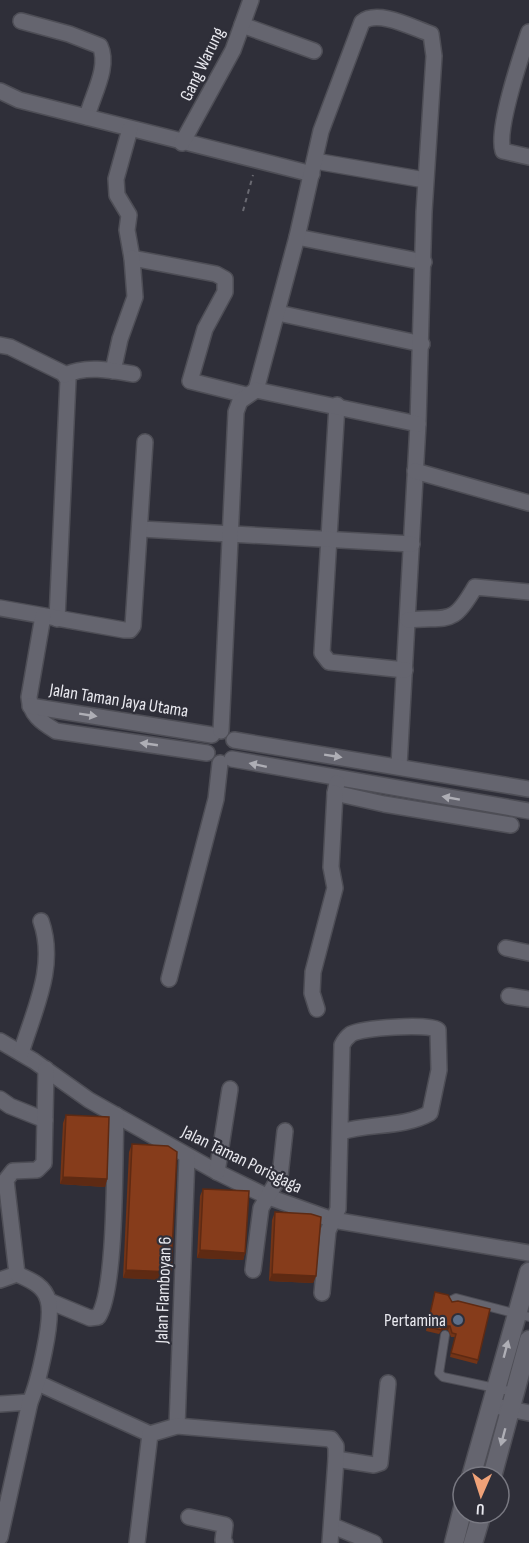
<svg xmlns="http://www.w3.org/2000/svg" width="529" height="1543" font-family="'Sofia Sans Condensed',sans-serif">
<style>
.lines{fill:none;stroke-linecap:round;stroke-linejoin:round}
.service-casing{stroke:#4e4e56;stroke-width:10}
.minor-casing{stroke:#4e4e56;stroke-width:18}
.tertiary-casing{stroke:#4e4e56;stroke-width:21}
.path{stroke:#6a6a72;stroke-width:2;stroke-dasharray:4.5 4.5;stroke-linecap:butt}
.service{stroke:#65656f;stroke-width:8}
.minor{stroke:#65656f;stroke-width:15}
.tertiary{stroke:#65656f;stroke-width:18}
.wall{fill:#733417}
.shaded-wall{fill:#5e2a13}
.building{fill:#863c1b;stroke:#5e2a13;stroke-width:1.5}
.oneway{fill:#aeaeb5}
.service-dot{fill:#5c6f8a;stroke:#2f2f39;stroke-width:2}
.labels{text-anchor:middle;stroke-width:4.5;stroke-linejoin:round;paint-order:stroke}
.street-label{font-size:18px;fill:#e9e9ef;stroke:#2f2f39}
.poi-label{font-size:18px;fill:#e9e9ef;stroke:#2f2f39;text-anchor:end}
</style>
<rect width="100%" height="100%" fill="#2f2f39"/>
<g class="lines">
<!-- service casing -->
<g class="service-casing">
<g id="service">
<polyline points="452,1300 456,1298 529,1317"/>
<polyline points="445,1335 439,1373 443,1377 514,1392"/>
</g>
</g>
<!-- minor casing -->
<g class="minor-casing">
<g id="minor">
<path d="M21 21 69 34 100 46C110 67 92 96 87 117"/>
<polyline points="242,25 314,51"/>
<path d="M529 32C521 56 496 130 503 151L529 157"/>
<polyline points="0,91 19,100 312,174"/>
<polyline points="130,129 116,179 117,195 129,215 127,230 132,258 216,274 225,279 225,292 205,329 190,381 246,395"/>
<polyline points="182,143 233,50 251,0"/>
<polyline points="315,161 425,180"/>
<polyline points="297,237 424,262"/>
<polyline points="278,313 422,344"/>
<polyline points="0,345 10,347 63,373 68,380 57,619"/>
<polyline points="113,371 120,339 135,297 132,258"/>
<path d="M65 375C86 365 111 370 133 374"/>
<path d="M256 390 297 237 321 131 362 22C378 9 413 28 431 34L434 56 424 212 418 424 399 766"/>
<polyline points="337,405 322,653 329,662 405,670"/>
<polyline points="415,471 529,503"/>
<polyline points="141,529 412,544"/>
<polyline points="0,608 124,630 130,630 133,626 145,442"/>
<path d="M43 616 29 697C30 714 41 722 56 731L207 753"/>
<path d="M408 620C449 616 452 627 475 587L529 592"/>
<polyline points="30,706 212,735"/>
<polyline points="221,731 236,412 240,401 256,390 418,424"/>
<polyline points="234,740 529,789"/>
<polyline points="232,759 529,811"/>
<polyline points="337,783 335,793 384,804 511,825"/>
<polyline points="506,948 529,953"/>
<polyline points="169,979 216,799 220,763"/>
<polyline points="509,996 529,999"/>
<polyline points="317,1009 312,993 313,972 335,888 331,867 335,793"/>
<polyline points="0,1041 34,1061 89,1100 217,1172 266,1196 333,1220 529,1253"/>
<path d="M21 1053C34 1010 57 966 41 921"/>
<polyline points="0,1099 10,1106 45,1120"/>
<polyline points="217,1172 230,1089"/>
<polyline points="253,1270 261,1208 280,1176 285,1131"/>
<polyline points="0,1280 17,1274"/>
<path d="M322 1293 328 1231 338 1209 342 1045C344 1041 347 1037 351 1034 363 1028 427 1023 438 1030L439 1070 430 1113C404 1128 369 1123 341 1132"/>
<path d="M49 1301 90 1318 98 1317C117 1290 114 1155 116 1115"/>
<polyline points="38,1383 150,1434"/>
<polyline points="0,1404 30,1402"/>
<polyline points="500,1407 529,1413"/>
<polyline points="177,1426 187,1156"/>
<polyline points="336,1459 374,1465 380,1463 388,1383"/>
<polyline points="189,1517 225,1525 223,1540 225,1543"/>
<polyline points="333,1526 374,1543"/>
<path d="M0 1537 30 1402C38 1384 54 1319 48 1300 44 1285 30 1280 17 1274L6 1180 13 1171 37 1170 44 1163 46 1069"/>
<polyline points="137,1543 150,1434 177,1426 331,1439 336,1446 336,1459 330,1543"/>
</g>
</g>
<!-- tertiary casing -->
<g class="tertiary-casing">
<g id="tertiary">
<polyline points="471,1477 529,1272"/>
<polyline points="492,1477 529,1340"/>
<polyline points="454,1543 463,1508"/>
<polyline points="473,1543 482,1513"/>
</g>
</g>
<!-- path -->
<polyline class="path" points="243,211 253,175"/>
<!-- service -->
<use href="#service" class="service"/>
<!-- minor -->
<use href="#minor" class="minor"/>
<!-- tertiary -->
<use href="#tertiary" class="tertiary"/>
</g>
<!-- wall -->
<g class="wall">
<polygon points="66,1115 107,1179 105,1187 60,1184 63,1123"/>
<polygon points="132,1144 171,1272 169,1280 123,1278 129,1152"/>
<polygon points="203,1189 245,1253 243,1260 197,1258 200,1196"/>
<polygon points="275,1212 316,1276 313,1283 269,1281 272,1220"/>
<polygon points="435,1292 478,1360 477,1364 450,1357 455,1337 451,1337 448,1330 442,1330 439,1334 426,1331"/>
</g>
<!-- shaded-wall -->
<g class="shaded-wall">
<polygon points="63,1177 107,1179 105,1187 60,1184"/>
<polygon points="200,1250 245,1253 243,1260 197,1258"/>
<polygon points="126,1270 171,1272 169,1280 123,1278"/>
<polygon points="272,1274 316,1276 313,1283 269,1281"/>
<polygon points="444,1326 450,1326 448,1330 442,1330 439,1334"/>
</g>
<!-- building -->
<g class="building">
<polygon points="66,1115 109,1117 107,1179 63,1177"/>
<polygon points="132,1144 168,1146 177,1152 171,1272 126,1270"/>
<polygon points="203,1189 249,1191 245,1253 200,1250"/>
<polygon points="275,1212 311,1214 321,1217 316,1276 272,1274"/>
<polygon points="435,1292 448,1295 452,1302 458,1301 490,1309 478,1360 451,1353 456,1334 452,1333 450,1326 444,1326 441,1330 427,1327"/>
</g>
<!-- one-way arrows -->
<defs><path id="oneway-solid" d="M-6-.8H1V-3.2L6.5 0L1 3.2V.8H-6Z" transform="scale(1.5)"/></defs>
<g class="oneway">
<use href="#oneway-solid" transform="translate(88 715) rotate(9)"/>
<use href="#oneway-solid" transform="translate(149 744) rotate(-172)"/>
<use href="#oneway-solid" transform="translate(333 756) rotate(9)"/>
<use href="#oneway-solid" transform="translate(258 765) rotate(-168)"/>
<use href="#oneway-solid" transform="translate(451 798) rotate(-170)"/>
<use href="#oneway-solid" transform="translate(506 1349) rotate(-75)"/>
<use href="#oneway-solid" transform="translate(503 1437) rotate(105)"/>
</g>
<!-- markers -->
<circle class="service-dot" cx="458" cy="1320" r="6"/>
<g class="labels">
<!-- street labels -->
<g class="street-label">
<text transform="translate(202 64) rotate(-64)" y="6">Gang Warung</text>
<text transform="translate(119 700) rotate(9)" y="6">Jalan Taman Jaya Utama</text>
<text transform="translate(242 1159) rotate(26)" y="6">Jalan Taman Porisgaga</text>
<text transform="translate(163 1290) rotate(-88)" y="6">Jalan Flamboyan 6</text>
</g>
<!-- poi labels -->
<g class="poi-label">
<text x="446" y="1326">Pertamina</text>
</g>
</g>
<!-- north arrow -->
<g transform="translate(481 1495) rotate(183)"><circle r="28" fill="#2f2f39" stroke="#797982" stroke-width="1.5"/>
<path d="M0-4.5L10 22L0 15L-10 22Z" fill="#f0a278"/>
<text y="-9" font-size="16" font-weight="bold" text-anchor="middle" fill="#e9e9ef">U</text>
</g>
</svg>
